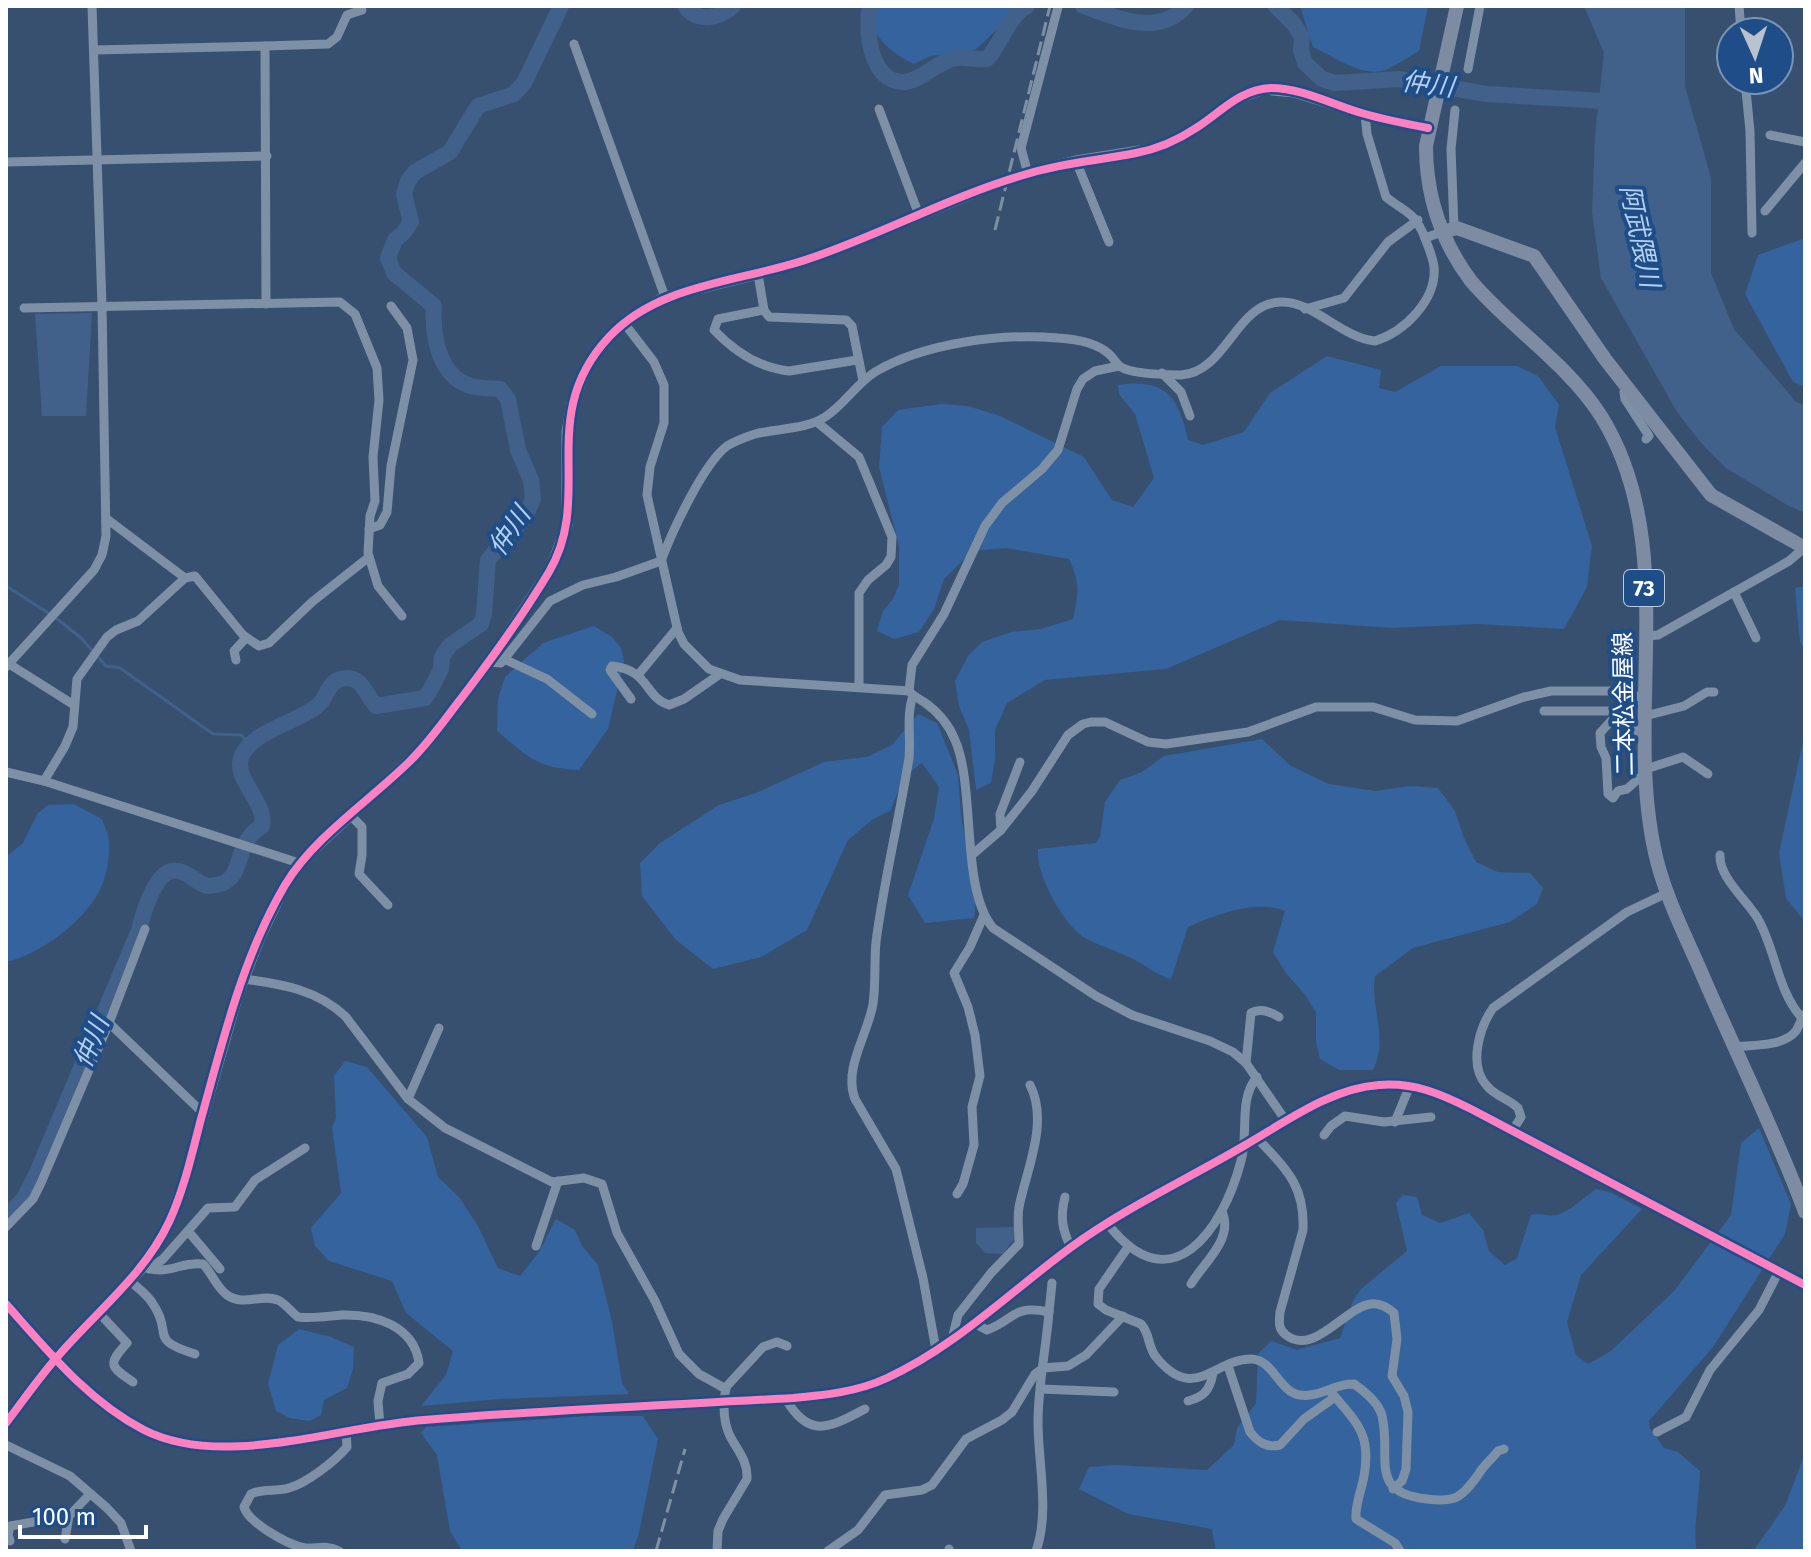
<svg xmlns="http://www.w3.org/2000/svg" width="1811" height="1557" font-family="'Fira Sans','Noto Sans JP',sans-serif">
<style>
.green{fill:#34639e}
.water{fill:#41618a}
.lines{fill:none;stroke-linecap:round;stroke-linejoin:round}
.stream{stroke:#41618a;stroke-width:3}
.river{stroke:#41618a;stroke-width:16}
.tertiary-tunnel{stroke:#556a85;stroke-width:11;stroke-dasharray:11 5.5;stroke-linecap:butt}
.minor{stroke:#7e90a5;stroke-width:9}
.tertiary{stroke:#7e90a5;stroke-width:11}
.primary{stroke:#7d8ca2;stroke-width:14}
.rail{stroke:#7e90a3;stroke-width:3;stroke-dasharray:14 6;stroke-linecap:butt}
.cycleway-casing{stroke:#1f4d87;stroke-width:13}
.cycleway{stroke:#ff80c0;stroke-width:8}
.labels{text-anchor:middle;stroke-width:8;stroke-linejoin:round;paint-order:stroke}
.shield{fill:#1f4d87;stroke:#bccadb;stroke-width:2}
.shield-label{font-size:22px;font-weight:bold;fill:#fff}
.street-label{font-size:24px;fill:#fff;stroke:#1f4d87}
.water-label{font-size:26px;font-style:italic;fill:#b5d1f2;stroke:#1f4d87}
</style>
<rect width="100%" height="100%" fill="#37506f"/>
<!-- green -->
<g class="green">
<path d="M873 6H1022L975 50 931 56 914 64C893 54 865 34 873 6Z"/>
<path d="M1300 6H1428L1419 51C1408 57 1396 66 1385 70 1364 78 1332 56 1313 47Z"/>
<polygon points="1805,238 1805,387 1793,382 1745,294 1758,255"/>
<path d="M1327 356 1381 370 1379 388 1395 392 1441 366H1517L1538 376 1559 405 1555 427 1592 546 1587 587 1564 629 1478 624 1392 628 1280 620 1166 669 1045 680 1007 703 995 730V759L991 783 976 790 969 730 959 706 955 681 968 656 982 642 1011 632 1041 629 1073 619C1079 593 1080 583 1069 559L1006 548 972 551 944 579 934 609 919 632 894 639 877 631 883 611 893 599 899 585V546L879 467 882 427 898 410 941 404 968 406 1000 416 1084 457 1112 500 1133 507 1154 478 1135 414 1119 394 1118 385C1165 378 1179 397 1188 440L1203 445 1244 432 1270 393Z"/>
<polygon points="1805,586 1805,651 1800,642 1795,588"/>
<path d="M594 626 612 637 621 648 624 661 608 729 579 770C536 768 528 757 497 731L498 699 505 677 543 643Z"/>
<path d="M918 714 937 723 958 775 961 815 976 902 974 918 925 923 908 895 934 819 939 787 922 763C904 774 898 791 891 810L872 820 848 840 807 930 761 957 713 969 676 940 642 896 640 863 660 843 719 805 756 793 824 762 867 757 892 745Z"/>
<polygon points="1805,732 1805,922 1786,898 1779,853"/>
<path d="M1262 739 1291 766 1329 784 1375 791 1410 786 1438 788 1455 811 1464 838 1476 862 1498 872 1530 873 1543 888 1537 904 1510 922 1413 948 1375 976C1370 1008 1389 1038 1373 1070H1339L1320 1059 1316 1042V1013L1306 996 1286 973 1273 952 1285 911C1256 899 1215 915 1188 927L1171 979C1156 975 1147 966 1133 959 1118 951 1102 947 1087 939 1065 928 1035 874 1038 849L1096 843 1100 837 1105 802 1120 780 1142 772 1164 756Z"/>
<path d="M74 804 102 819C104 826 109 835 109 843 110 857 106 879 99 892 83 922 39 955 6 962V857L23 843 38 813 48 805Z"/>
<polygon points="345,1061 367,1067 427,1137 438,1177 459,1197 478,1226 498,1268 520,1276 539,1252 556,1219 575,1230 582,1246 598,1265 612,1322 622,1383 629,1394 500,1399 421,1406 446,1375 453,1351 406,1313 392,1281 329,1261 315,1246 311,1228 341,1193 332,1127 336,1118 334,1076"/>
<path d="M1759 1128 1791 1204 1785 1234 1713 1347 1649 1421 1650 1428 1664 1448 1678 1452 1700 1471C1700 1494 1692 1532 1697 1551H1216L1212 1529 1128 1514 1079 1489 1089 1467 1115 1465 1207 1470 1234 1445 1237 1428 1256 1403 1258 1354 1271 1341 1297 1350 1340 1338 1353 1301 1361 1289 1407 1251 1396 1203 1403 1195 1417 1197 1422 1215 1440 1223 1469 1213 1483 1230 1489 1251 1505 1265 1517 1258 1531 1215C1540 1212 1547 1217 1557 1215 1572 1210 1583 1198 1596 1189L1612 1193 1642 1209 1581 1275 1567 1322 1576 1355 1588 1364 1611 1351 1674 1291 1731 1215 1741 1143Z"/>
<polygon points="299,1329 331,1337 354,1347 353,1369 347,1388 324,1400 321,1415 309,1421 290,1418 276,1411 268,1384 278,1345"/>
<polygon points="589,1416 643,1416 658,1439 639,1533 633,1551 462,1551 450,1531 437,1455 421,1433 426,1427"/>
<polygon points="1805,1453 1805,1551 1753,1551 1785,1506"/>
</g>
<!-- water -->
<g class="water">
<polygon points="1584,6 1685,6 1685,86 1711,178 1711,273 1734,329 1796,402 1805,405 1805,513 1787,505 1726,468 1702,444 1677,412 1601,278 1592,212 1595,135 1604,53"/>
<polygon points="92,313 86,416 42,416 35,314"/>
<polygon points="1014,1227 1014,1239 1003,1254 985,1253 976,1243 976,1228"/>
</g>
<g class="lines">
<!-- stream -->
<g class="stream">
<polyline points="6,586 50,614"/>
<polyline points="56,618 81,638 106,666 120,668 213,734 241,735 249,743"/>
</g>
<!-- river -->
<g class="river">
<path d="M685 6C697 23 719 19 733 6"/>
<path d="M870 6C865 30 870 84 905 82 923 80 937 61 956 58 965 57 977 60 987 59 1002 43 1007 18 1027 6"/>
<path d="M1083 6C1115 17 1158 38 1186 6"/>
<polyline points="1276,6 1293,23 1302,37 1301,50 1305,63 1322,79 1335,83 1399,79 1487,94 1619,102"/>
<path d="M6 1217 23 1200 36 1175 139 930C143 914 156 865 179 871 189 873 197 883 207 886 251 885 228 846 262 826 267 804 239 785 240 763 242 734 297 723 317 706 329 697 327 678 347 678 363 678 366 696 376 706L425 698 432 687 441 669 442 657 450 645 481 624 484 614 488 560 524 519 533 499 531 480 518 450 508 399 500 389C490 388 478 389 468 385 438 374 432 334 434 306L394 273 388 258 395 240 404 232 411 222 404 194 408 181 415 172 450 152 478 106 514 94 524 83 561 6"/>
</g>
<!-- tertiary-tunnel -->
<polyline class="tertiary-tunnel" points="996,184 1020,175"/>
<!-- minor -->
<g class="minor">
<polyline points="1739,6 1741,32"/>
<polyline points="574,44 665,297"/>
<polyline points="265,46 328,44 337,37 347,15 362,10"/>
<polyline points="94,50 265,46 266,304"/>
<polyline points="1468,69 1480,6"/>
<polyline points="1745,80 1750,131 1752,233"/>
<polyline points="879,109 919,215"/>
<path d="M1365 114 1367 134 1386 197C1406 213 1415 212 1425 238L1442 232"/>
<polyline points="1770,135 1805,142"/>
<polyline points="1076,161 1109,242"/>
<polyline points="6,162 267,156"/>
<polyline points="1028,174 1021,148 1058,7"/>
<polyline points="1765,211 1805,163"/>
<polyline points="1454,227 1451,149 1455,110"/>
<polyline points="758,274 764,310 769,317 846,320 852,326 863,381"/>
<polyline points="24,308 340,302 355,314 377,368 379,400 373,457 375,501 370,516 368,553 378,586 402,616"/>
<polyline points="1305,309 1344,298 1388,242 1418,220"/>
<path d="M764 310 718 319 714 330C734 351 760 368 789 371L857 360"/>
<path d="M624 323 654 362 664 385V423L650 467 647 495 678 632 684 644 709 669 740 680 909 691C913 696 918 698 924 702 937 711 949 725 955 740 976 788 960 888 993 928L1096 996 1132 1015 1210 1041 1233 1052 1246 1063 1286 1121"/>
<polyline points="1162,373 1181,392 1190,416"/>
<polyline points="1628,387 1624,392 1625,399 1649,436 1646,439"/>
<polyline points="817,422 859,457 892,537 891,557 886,565 868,580 859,593 859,686"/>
<polyline points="107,519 185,578"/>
<polyline points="369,529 380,525 387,512 391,466 413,360 407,328 391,306"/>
<polyline points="1734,592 1756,638"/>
<polyline points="1645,636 1658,635 1789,561 1804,548"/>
<polyline points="504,659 547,679 592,714"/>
<polyline points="236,660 234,651 246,638"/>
<polyline points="6,662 74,705"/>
<path d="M489 662 501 663 550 601 583 585 616 577 661 561C672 532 703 464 727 446 735 441 746 437 755 434 778 428 805 430 825 417 844 405 856 384 875 372 924 343 1001 333 1058 338 1074 339 1096 342 1109 354 1114 358 1116 364 1121 367 1132 374 1168 375 1181 375 1227 372 1235 303 1281 302 1313 301 1342 338 1375 341 1404 332 1437 300 1434 267 1433 257 1428 247 1425 238"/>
<polyline points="6,667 94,570 102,555 106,536 102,306 92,6"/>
<polyline points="638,675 677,628"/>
<polyline points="909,691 912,665 944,614 985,526 1002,503 1042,469 1058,450 1077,389 1083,379 1095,371 1119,366"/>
<path d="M913 696C906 715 911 738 909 758 899 820 884 880 876 942 874 962 876 983 873 1004 868 1034 843 1069 855 1099L896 1169 923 1278 936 1350"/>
<path d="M631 699 610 670 612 666C650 670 644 697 669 705L684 699 720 674"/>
<path d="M1544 711H1620C1633 722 1634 734 1646 746"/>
<polyline points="1620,711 1600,733 1601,747 1606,758 1608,794 1613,798 1618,791 1627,789 1646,772"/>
<polyline points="1645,716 1684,706 1707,692 1714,692"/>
<polyline points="1646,769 1683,757 1708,774"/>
<polyline points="6,772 44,781 299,863"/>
<polyline points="44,781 65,746 73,727 77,679 107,637 116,630 138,621 185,578 195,576 243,635 259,646 269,643 312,602 369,557"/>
<polyline points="351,816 362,827 362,855 359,874 388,905"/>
<polyline points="1001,830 1000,814 1020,762"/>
<polyline points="973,854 1001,830 1032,791 1068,735 1083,724 1091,722 1105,722 1148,742 1166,744 1248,732 1316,707 1373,707 1415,720 1457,721 1524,697 1551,691 1611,691 1646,698"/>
<path d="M1720 855C1719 878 1747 900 1758 919 1776 951 1777 989 1801 1017"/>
<path d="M244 979C282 984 318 990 346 1017L408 1099 445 1128 552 1182 584 1178 602 1184 617 1233 655 1301 679 1354 699 1374 726 1389"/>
<polyline points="109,1023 203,1113"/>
<path d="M1734 1047C1752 1045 1783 1047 1796 1031 1799 1026 1801 1019 1805 1014"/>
<path d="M1246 1063 1251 1013C1260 1008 1271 1012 1279 1017"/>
<polyline points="408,1099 439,1028"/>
<polyline points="1395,1122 1410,1085"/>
<path d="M1513 1130 1521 1117 1518 1108C1509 1099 1495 1096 1487 1086 1468 1066 1479 1028 1493 1008L1627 912 1667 893"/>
<polyline points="1324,1135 1331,1126 1345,1116 1384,1122 1431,1117"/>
<path d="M1257 1138C1286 1169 1305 1185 1303 1230L1280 1312C1279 1322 1278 1329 1286 1335 1314 1357 1345 1307 1371 1304 1380 1303 1387 1307 1394 1313L1397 1339 1392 1376 1404 1396 1408 1412 1406 1469 1402 1481 1393 1489"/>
<polyline points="957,1194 963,1184 974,1145 972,1107 980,1076 975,1035 968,1007 954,973 970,947 984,915"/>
<path d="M1065 1197C1060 1217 1062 1229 1071 1248"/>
<path d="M1107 1223C1171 1306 1223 1230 1241 1161 1249 1134 1238 1099 1257 1077"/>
<polyline points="6,1227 33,1199 41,1183 109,1023 145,929"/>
<polyline points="188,1231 220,1269"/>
<polyline points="536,1246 558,1181"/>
<path d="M1128 1247 1099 1289 1098 1304 1106 1310 1141 1324C1150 1333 1148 1348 1156 1357 1194 1404 1214 1359 1251 1359 1273 1359 1279 1392 1300 1395 1320 1398 1335 1383 1354 1384 1364 1391 1379 1403 1382 1416 1392 1458 1367 1492 1427 1499 1456 1503 1462 1497 1478 1475 1483 1466 1491 1460 1498 1451L1504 1449"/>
<path d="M143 1267C172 1276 179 1261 203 1264 212 1273 216 1287 227 1295 244 1307 261 1293 278 1300 286 1304 291 1312 298 1317 313 1319 328 1316 342 1315 376 1314 414 1326 419 1363L408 1374 382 1383 378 1401 380 1425"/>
<polyline points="149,1269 163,1259 208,1208 235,1207 255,1180 305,1148"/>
<path d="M130 1281C138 1288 148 1295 153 1304 174 1335 147 1339 195 1354"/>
<path d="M1191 1284C1205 1261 1234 1239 1222 1211"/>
<path d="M98 1312 127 1343C108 1364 109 1366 133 1382"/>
<polyline points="1049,1312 1052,1283"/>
<path d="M974 1323 987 1330C1015 1320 1012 1304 1049 1312 1046 1349 1038 1386 1038 1422 1038 1463 1050 1512 1036 1551"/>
<path d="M952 1339 958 1315 991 1273 1019 1244C1019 1231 1017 1219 1019 1207 1027 1168 1049 1122 1030 1085"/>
<path d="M1228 1366 1250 1432C1258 1442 1266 1448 1280 1445L1304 1419 1335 1397"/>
<polyline points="1041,1389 1114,1392"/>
<path d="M1329 1390C1357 1423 1373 1434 1363 1481 1360 1494 1355 1506 1356 1519L1395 1543 1400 1551"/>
<path d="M786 1399C809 1440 831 1427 865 1409"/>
<path d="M1188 1401C1204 1397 1210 1390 1213 1373"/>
<polyline points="1657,1432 1686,1417 1710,1370 1759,1310 1779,1271"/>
<polyline points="6,1445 70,1476 107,1508 121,1523 131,1551"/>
<polyline points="65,1539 69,1516"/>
<polyline points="10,1541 8,1535 10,1526 69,1516 90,1494"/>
<polyline points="949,1549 950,1551"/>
<path d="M339 1551C323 1543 315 1551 301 1547 285 1543 248 1522 244 1507L251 1494C263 1488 276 1492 289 1488 307 1483 335 1461 347 1447L346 1430"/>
<path d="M717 1551 718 1531 723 1519 747 1479C748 1462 739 1452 731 1438 723 1423 723 1403 726 1387L763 1347 777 1342 787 1346"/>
<polyline points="828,1551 858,1530 885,1495 922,1490 932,1485 966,1439 1002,1420 1012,1412 1035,1374 1043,1368 1068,1366 1086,1355 1123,1316"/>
</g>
<!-- tertiary -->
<g class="tertiary">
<polyline points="1020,175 1076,161 1152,149 1172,142 1200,126 1238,98 1264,89 1294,92 1365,114 1428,128"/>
<path d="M6 1304C47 1350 88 1401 144 1430 223 1470 339 1426 424 1420 547 1410 670 1405 793 1398 825 1395 857 1392 887 1378 955 1347 1010 1292 1070 1248 1126 1207 1188 1179 1247 1144 1287 1121 1332 1088 1379 1085 1414 1082 1441 1094 1471 1109L1805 1285"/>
<polyline points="6,1423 55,1359 143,1267 167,1227 184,1181 238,994 260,937 284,887 299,863 427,744 489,662 551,568 567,525 567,432 572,404 589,362 608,337 629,318 665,297 758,274 829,252 996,184"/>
</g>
<!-- primary -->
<g class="primary">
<path d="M1457 6 1426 146C1426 196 1441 241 1471 281 1511 328 1567 363 1601 416 1683 548 1621 718 1657 861 1667 900 1686 937 1702 974 1736 1053 1775 1131 1805 1212"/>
<polyline points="1442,232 1457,228 1534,256 1605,359 1711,495 1805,548"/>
</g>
<!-- rail -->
<g class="rail">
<polyline points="995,230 1050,6"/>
<polyline points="656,1551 685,1449"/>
</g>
<!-- cycleway casing -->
<g class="cycleway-casing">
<g id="cycleway">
<path d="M6 1304C47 1350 88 1401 144 1430 223 1470 339 1426 424 1420 547 1410 670 1405 793 1398 825 1395 857 1392 887 1378 955 1347 1010 1292 1070 1248 1126 1207 1188 1179 1247 1144 1287 1121 1332 1088 1379 1085 1414 1082 1441 1094 1471 1109L1805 1285"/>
<path d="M6 1423C23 1401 40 1376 59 1355 97 1311 144 1275 169 1222 184 1190 192 1153 201 1119 223 1040 243 956 285 885 314 837 368 802 408 763 429 743 445 719 463 696 493 657 523 615 549 572 595 494 535 416 609 337 659 283 741 282 808 259 880 235 947 198 1020 176 1061 163 1096 161 1136 153 1158 149 1178 140 1196 128 1220 113 1240 89 1271 88 1303 88 1335 106 1365 114 1386 120 1407 124 1428 128"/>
</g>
</g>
<!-- cycleway -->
<use href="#cycleway" class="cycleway"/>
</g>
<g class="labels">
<!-- shield labels -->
<rect class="shield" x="1624" y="570" width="40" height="36" rx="6"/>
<g class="shield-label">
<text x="1644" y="596">73</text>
</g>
<!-- street labels -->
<g class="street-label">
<text transform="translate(1624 704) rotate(-91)" y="8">二本松金屋線</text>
</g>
<!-- water labels -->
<g class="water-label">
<text transform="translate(1428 84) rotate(7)" y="9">仲川</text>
<text transform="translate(1640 236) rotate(78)" y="9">阿武隈川</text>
<text transform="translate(509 531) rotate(-56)" y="9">仲川</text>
<text transform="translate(91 1042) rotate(-68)" y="9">仲川</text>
</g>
</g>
<!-- border -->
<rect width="1811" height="1557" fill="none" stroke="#ffffff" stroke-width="16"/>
<!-- north arrow -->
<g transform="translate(1755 56) rotate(177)"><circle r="38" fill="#1f4d87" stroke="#7994b7" stroke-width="2"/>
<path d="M0-6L14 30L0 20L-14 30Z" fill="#b9c2cd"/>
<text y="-12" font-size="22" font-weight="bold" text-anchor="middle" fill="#ffffff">N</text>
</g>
<!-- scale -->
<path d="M20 1525v12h126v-12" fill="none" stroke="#ffffff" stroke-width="4"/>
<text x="32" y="1525" font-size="24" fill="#ffffff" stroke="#1f4d87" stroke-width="6" paint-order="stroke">100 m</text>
</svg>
